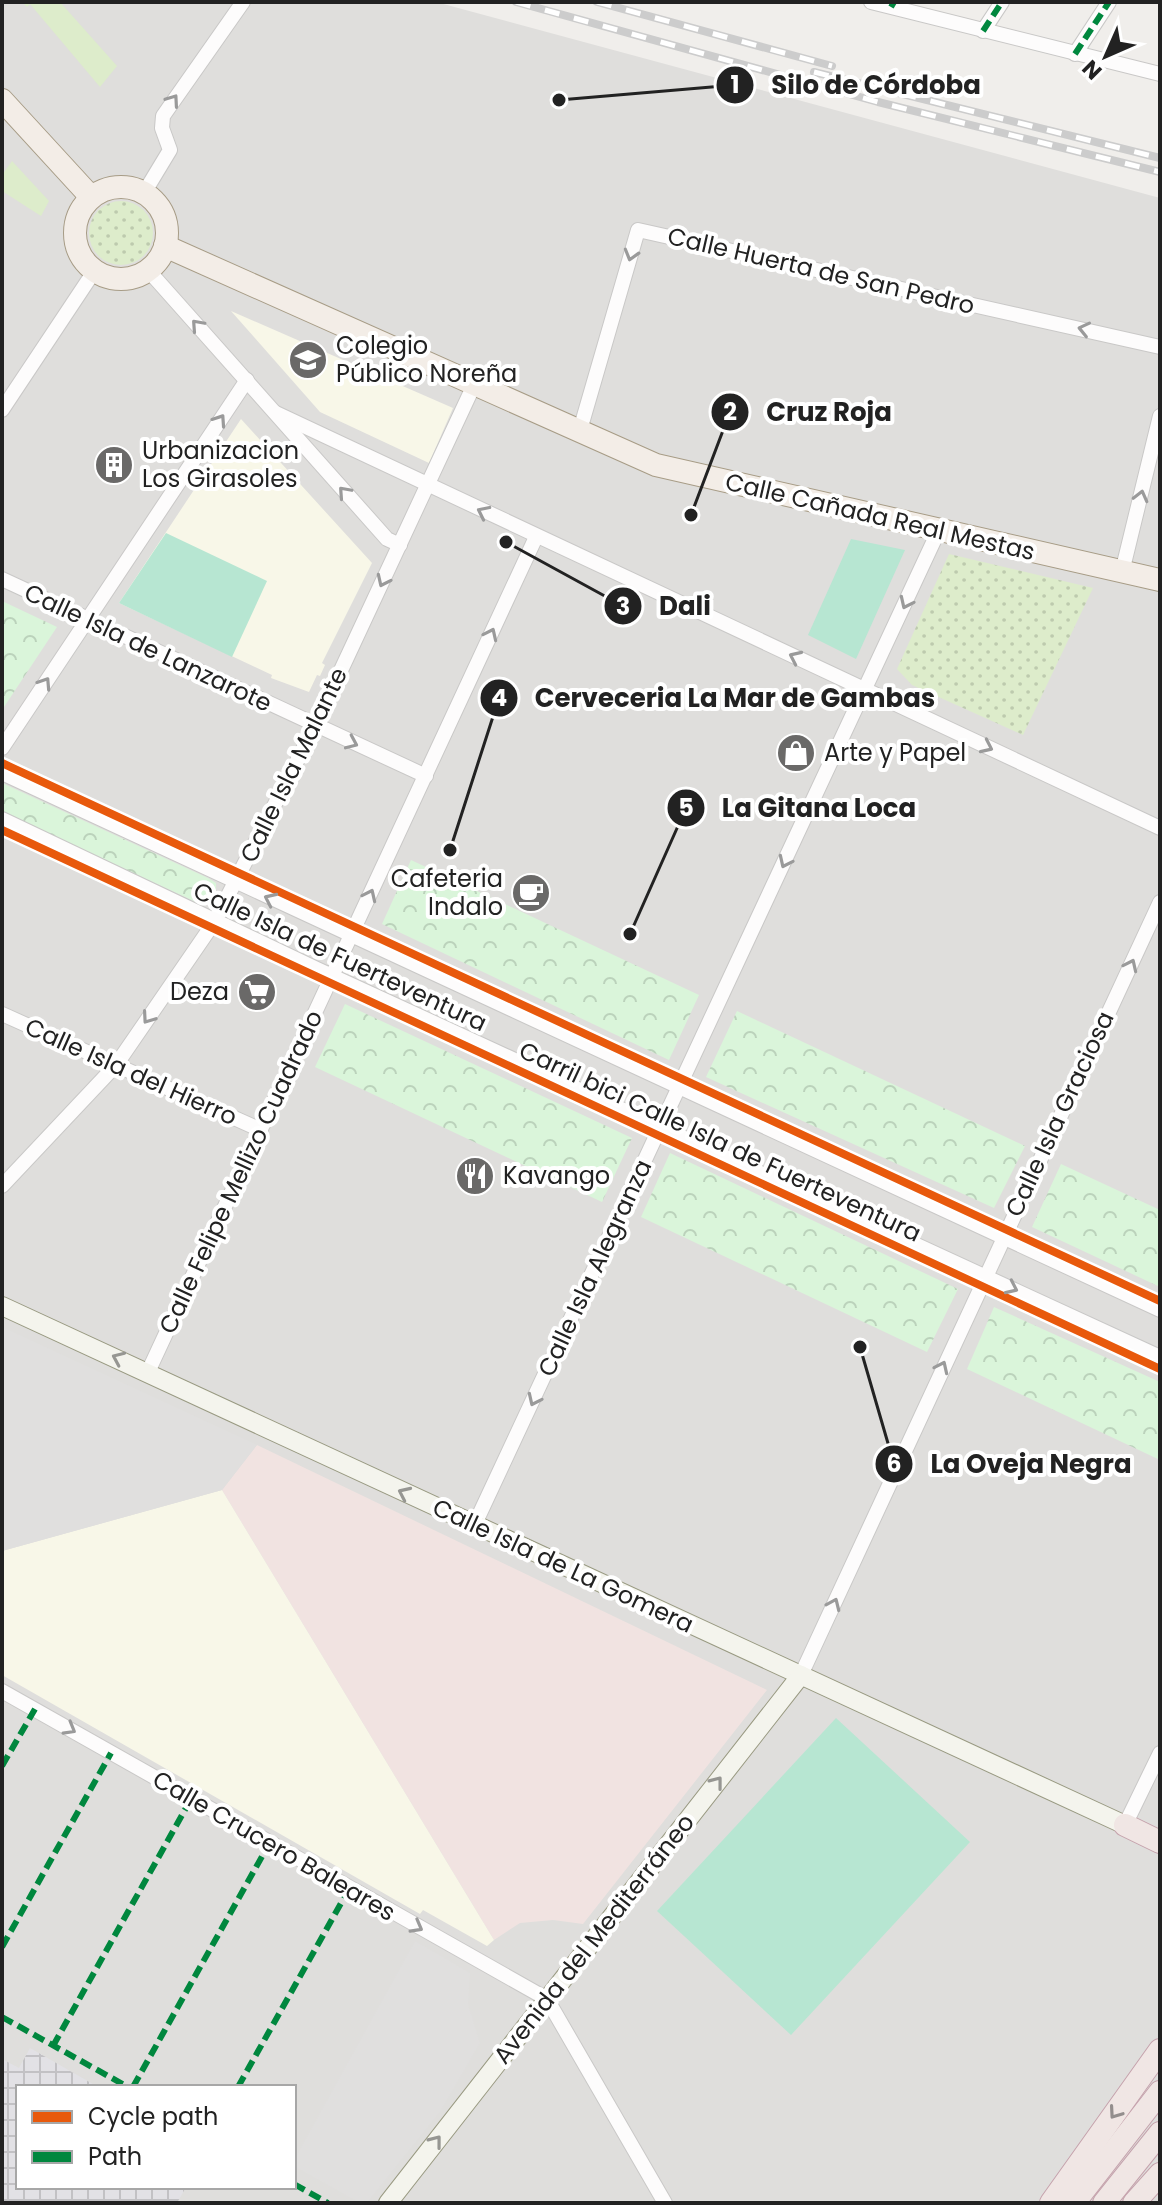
<svg xmlns="http://www.w3.org/2000/svg" width="1162" height="2205" font-family="Poppins,sans-serif">
<style>
.residential{fill:#dfdedc;fill-rule:evenodd}
.commercial{fill:#f1e3e1}
.education{fill:#f8f7e8}
.grass{fill:url(#grass-dots)}
.park{fill:url(#park-crowns)}
.garden{fill:#ddeccb}
.pitch{fill:#b7e6d2}
.parking{fill:#e0dfde}
.plaza{fill:url(#plaza-grid)}
.lines{fill:none;stroke-linecap:round;stroke-linejoin:round}
.minor-casing{stroke:#c9c8c7;stroke-width:16}
.secondary-casing{stroke:#999a82;stroke-width:20}
.primary-casing{stroke:#a79c86;stroke-width:24}
.trunk-casing{stroke:#c5a2ac;stroke-width:24}
.minor{stroke:#fdfcfc;stroke-width:14}
.secondary{stroke:#f4f4ed;stroke-width:18}
.primary{stroke:#f3ede7;stroke-width:22}
.trunk{stroke:#f0e6e4;stroke-width:22}
.rail-casing{stroke:#ccc;stroke-width:8}
.rail{stroke:#fff;stroke-width:5;stroke-dasharray:15;stroke-linecap:butt}
.quiet{stroke:#00873e;stroke-width:6;stroke-dasharray:12 6;stroke-linecap:butt}
.cycleway-casing{stroke:#fff;stroke-width:13}
.cycleway{stroke:#e8590c;stroke-width:8}
.oneway{stroke:#9a9a9a}
.oneway2{stroke:#969692}
.oneway3{stroke:#938e8d}
.labels{text-anchor:middle;stroke-width:8;stroke-linejoin:round;paint-order:stroke}
.street-label{font-size:24px;fill:#222;stroke:#fff}
.poi-label{font-size:24px;fill:#222;stroke:#fff;text-anchor:start}
.leader{fill:none;stroke:#222;stroke-width:3}
.callout-dot{fill:#222;stroke:#fff;stroke-width:3}
.mark-label{font-size:24px;text-anchor:middle;font-weight:bold;fill:#fff}
.callout-label{font-size:26px;text-anchor:middle;font-weight:bold;fill:#222;stroke:#fff;stroke-width:8;stroke-linejoin:round;paint-order:stroke}
</style>
<defs>
<pattern id="grass-dots" width="8" height="8" patternUnits="userSpaceOnUse" patternTransform="scale(2)"><rect width="8" height="8" fill="#ddeccb"/><path d="M2 2h.1M6 6h.1" fill="none" stroke="#bdcaae" stroke-width="1.8" stroke-linecap="round"/></pattern>
<pattern id="park-crowns" width="20" height="18" patternUnits="userSpaceOnUse" patternTransform="scale(2)"><rect width="20" height="18" fill="#daf5da"/><path d="M2 6a3 3 0 1 1 6 0M12 15a3 3 0 1 1 6 0" fill="none" stroke="#bbd2bb"/></pattern>
<pattern id="plaza-grid" width="8" height="8" patternUnits="userSpaceOnUse" patternTransform="scale(2)"><rect width="8" height="8" fill="#e2e1e5"/><path d="M0 4h8M4 0v8" fill="none" stroke="#c2c1c4"/></pattern>
</defs>
<rect width="100%" height="100%" fill="#f0eeeb"/>
<!-- residential -->
<path class="residential" d="M2 2H436L1160 198V2203H2ZM18 2087H294V2187H18Z"/>
<!-- commercial -->
<polygon class="commercial" points="257,1445 767,1690 583,1924 553,1920 520,1923 494,1940 222,1490"/>
<!-- education -->
<g class="education">
<polygon points="231,311 453,408 429,463 320,412"/>
<polygon points="241,419 372,563 322,663 325,665 320,676 317,675 309,692 271,678 272,675 119,603"/>
<polygon points="222,1490 494,1940 487,1946 423,1910 420,1914 2,1675 2,1551"/>
</g>
<!-- grass -->
<g class="grass">
<circle cx="121" cy="233" r="32"/>
<polygon points="949,554 1093,588 1023,735 912,685 897,669"/>
</g>
<!-- park -->
<g class="park">
<polygon points="2,601 57,627 2,710"/>
<polygon points="2,783 208,878 216,883 216,896 211,902 198,903 2,812"/>
<polygon points="411,860 699,995 669,1060 382,924"/>
<polygon points="345,1004 632,1138 602,1202 315,1067"/>
<polygon points="737,1011 1025,1146 994,1208 706,1077"/>
<polygon points="670,1153 958,1289 927,1352 641,1217"/>
<polygon points="1061,1164 1160,1210 1160,1287 1032,1227"/>
<polygon points="994,1307 1160,1382 1160,1460 967,1369"/>
</g>
<!-- garden -->
<g class="garden">
<polygon points="22,2 60,2 117,66 100,87 30,4 27,7"/>
<polygon points="12,161 49,201 41,216 2,191 2,175"/>
</g>
<!-- pitch -->
<g class="pitch">
<polygon points="166,533 267,581 232,657 119,603"/>
<polygon points="851,539 905,550 856,659 808,635"/>
<polygon points="836,1718 970,1842 791,2035 657,1911"/>
</g>
<!-- parking -->
<g class="parking">
<polygon points="2,1327 257,1445 222,1490 2,1551"/>
<polygon points="415,1941 470,1973 468,2004 480,2043 440,2112 367,2203 360,2203 294,2166 294,2160"/>
</g>
<!-- plaza -->
<polygon class="plaza" points="30,2048 98,2087 18,2087 18,2187 186,2187 177,2203 2,2203 2,2059 19,2068"/>
<g class="lines">
<!-- minor casing -->
<g class="minor-casing">
<g id="minor">
<polyline points="871,2 1160,74"/>
<polyline points="983,31 1002,2"/>
<polyline points="1075,54 1109,2"/>
<polyline points="144,193 170,150 162,128 163,116 243,2"/>
<polyline points="148,270 387,539 400,545"/>
<polyline points="2,410 95,270"/>
<polyline points="276,413 1160,828"/>
<polyline points="580,430 638,230 1160,347"/>
<polyline points="1122,572 1160,416"/>
<polyline points="2,579 426,776"/>
<polyline points="2,748 247,380"/>
<polyline points="2,773 1160,1310"/>
<polyline points="2,819 317,969 1160,1357"/>
<polyline points="2,1014 261,1130"/>
<polyline points="2,1186 116,1065 215,921 315,726 474,385"/>
<polyline points="148,1372 536,537"/>
<polyline points="474,1526 938,532"/>
<polyline points="801,1675 1160,902"/>
<polyline points="2,1691 547,1999 665,2203"/>
<polyline points="1125,1825 1160,1753"/>
</g>
</g>
<!-- secondary casing -->
<g class="secondary-casing">
<g id="secondary">
<polyline points="2,1306 1125,1825"/>
<polyline points="388,2203 801,1675"/>
</g>
</g>
<!-- primary casing -->
<g class="primary-casing">
<g id="primary">
<polyline points="2,100 91,197"/>
<circle cx="121" cy="233" r="46"/>
<polyline points="165,246 656,465 1160,580"/>
</g>
</g>
<!-- trunk casing -->
<g class="trunk-casing">
<g id="trunk">
<polyline points="1125,1825 1160,1842"/>
<polyline points="1051,2203 1160,2050"/>
<polyline points="1074,2203 1160,2092"/>
<polyline points="1104,2203 1160,2133"/>
<polyline points="1134,2203 1160,2174"/>
</g>
</g>
<!-- minor -->
<use href="#minor" class="minor"/>
<!-- secondary -->
<use href="#secondary" class="secondary"/>
<!-- primary -->
<use href="#primary" class="primary"/>
<!-- trunk -->
<use href="#trunk" class="trunk"/>
<!-- rail casing -->
<g class="rail-casing">
<g id="rail">
<polyline points="516,2 878,102 1160,172"/>
<polyline points="597,2 832,66"/>
<polyline points="814,72 1160,158"/>
</g>
</g>
<!-- rail -->
<use href="#rail" class="rail"/>
<!-- quiet -->
<g class="quiet">
<polyline points="891,7 894,2"/>
<polyline points="983,31 1002,2"/>
<polyline points="1075,54 1109,2"/>
<polyline points="2,1766 35,1709"/>
<polyline points="2,1947 111,1753"/>
<polyline points="2,2017 128,2087"/>
<polyline points="53,2046 191,1799"/>
<polyline points="133,2087 269,1844"/>
<polyline points="238,2087 349,1889"/>
<polyline points="294,2184 328,2203"/>
</g>
<!-- cycleway casing -->
<g class="cycleway-casing">
<g id="cycleway">
<polyline points="2,763 1160,1301"/>
<polyline points="2,830 1160,1369"/>
</g>
</g>
<!-- cycleway -->
<use href="#cycleway" class="cycleway"/>
</g>
<!-- one-way arrows -->
<defs><path id="oneway-chevron" d="M-2-3.5L2.5 0L-2 3.5" fill="none" stroke-width="1.6" stroke-linecap="round" stroke-linejoin="round" transform="scale(2)"/></defs>
<g class="oneway">
<use href="#oneway-chevron" transform="translate(173 100) rotate(-55)"/>
<use href="#oneway-chevron" transform="translate(631 255) rotate(106)"/>
<use href="#oneway-chevron" transform="translate(197 325) rotate(-132)"/>
<use href="#oneway-chevron" transform="translate(1084 329) rotate(-167)"/>
<use href="#oneway-chevron" transform="translate(220 420) rotate(-56)"/>
<use href="#oneway-chevron" transform="translate(344 492) rotate(-132)"/>
<use href="#oneway-chevron" transform="translate(1141 496) rotate(-76)"/>
<use href="#oneway-chevron" transform="translate(483 512) rotate(-154)"/>
<use href="#oneway-chevron" transform="translate(383 581) rotate(115)"/>
<use href="#oneway-chevron" transform="translate(906 603) rotate(115)"/>
<use href="#oneway-chevron" transform="translate(491 634) rotate(-65)"/>
<use href="#oneway-chevron" transform="translate(795 657) rotate(-155)"/>
<use href="#oneway-chevron" transform="translate(45 683) rotate(-57)"/>
<use href="#oneway-chevron" transform="translate(352 743) rotate(24)"/>
<use href="#oneway-chevron" transform="translate(987 747) rotate(25)"/>
<use href="#oneway-chevron" transform="translate(785 862) rotate(115)"/>
<use href="#oneway-chevron" transform="translate(370 895) rotate(-65)"/>
<use href="#oneway-chevron" transform="translate(270 899) rotate(-155)"/>
<use href="#oneway-chevron" transform="translate(1131 965) rotate(-65)"/>
<use href="#oneway-chevron" transform="translate(148 1018) rotate(125)"/>
<use href="#oneway-chevron" transform="translate(1012 1288) rotate(25)"/>
<use href="#oneway-chevron" transform="translate(942 1367) rotate(-65)"/>
<use href="#oneway-chevron" transform="translate(534 1400) rotate(115)"/>
<use href="#oneway-chevron" transform="translate(834 1604) rotate(-66)"/>
<use href="#oneway-chevron" transform="translate(70 1729) rotate(30)"/>
<use href="#oneway-chevron" transform="translate(417 1927) rotate(29)"/>
</g>
<g class="oneway2">
<use href="#oneway-chevron" transform="translate(118 1358) rotate(-156)"/>
<use href="#oneway-chevron" transform="translate(404 1493) rotate(-155)"/>
<use href="#oneway-chevron" transform="translate(717 1782) rotate(-52)"/>
<use href="#oneway-chevron" transform="translate(436 2141) rotate(-52)"/>
</g>
<use class="oneway3" href="#oneway-chevron" transform="translate(1115 2113) rotate(125)"/>
<!-- icons -->
<defs>
<g id="school-disc" transform="scale(2)"><circle r="9.5" fill="#6a6968" stroke="#fff"/><path d="M0-5L7-2L0 1L-7-2ZM-4 1L0 2.5L4 1V4Q0 6-4 4Z" fill="#fff"/></g>
<g id="building-disc" transform="scale(2)"><circle r="9.5" fill="#6a6968" stroke="#fff"/><path d="M-4-6H4V6H1V3H-1V6H-4ZM-2.5-4.3h1.7v1.8h-1.7ZM.8-4.3h1.7v1.8H.8ZM-2.5-1h1.7V.8h-1.7ZM.8-1h1.7V.8H.8Z" fill="#fff"/></g>
<g id="shop-disc" transform="scale(2)"><circle r="9.5" fill="#6a6968" stroke="#fff"/><path d="M-5-2.5h2.3a2.7 3.5 0 0 1 5.4 0H5L5.5 6h-11ZM-1.5-2.5h3a1.5 2.3 0 0 0-3 0Z" fill="#fff"/></g>
<g id="cafe-disc" transform="scale(2)"><circle r="9.5" fill="#6a6968" stroke="#fff"/><path d="M-5.5-4.5H6V0H3Q3 3.5 0 3.5H-2.5Q-5.5 3.5-5.5 0ZM3-3.2v2h1.7v-2ZM-6 4.5H4V6H-6Z" fill="#fff"/></g>
<g id="supermarket-disc" transform="scale(2)"><circle r="9.5" fill="#6a6968" stroke="#fff"/><path d="M-6-5.5h2.5l.6 2H6L4.5 2H-2.5L-4.4-4H-6ZM-1.5 3.2a1.3 1.3 0 1 0 .1 0ZM3 3.2a1.3 1.3 0 1 0 .1 0Z" fill="#fff"/></g>
<g id="restaurant-disc" transform="scale(2)"><circle r="9.5" fill="#6a6968" stroke="#fff"/><path d="M-5-6h1v4h1v-4h1v4h1v-4h1v5L-1.5 .5V6h-2V.5L-5-1ZM5-6V6H3V1.5H1.5Q1.5-4 5-6Z" fill="#fff"/></g>
</defs>
<g fill-rule="evenodd">
<use href="#school-disc" x="308" y="360"/>
<use href="#building-disc" x="114" y="465"/>
<use href="#shop-disc" x="796" y="753"/>
<use href="#cafe-disc" x="531" y="893"/>
<use href="#supermarket-disc" x="257" y="992"/>
<use href="#restaurant-disc" x="475" y="1176"/>
</g>
<g class="labels">
<!-- street labels -->
<g class="street-label">
<text transform="translate(821 271) rotate(13)" y="8">Calle Huerta de San Pedro</text>
<text transform="translate(880 517) rotate(13)" y="8">Calle Cañada Real Mestas</text>
<text transform="translate(148 648) rotate(25)" y="8">Calle Isla de Lanzarote</text>
<text transform="translate(294 765) rotate(-64)" y="8">Calle Isla Malante</text>
<text transform="translate(340 957) rotate(25)" y="8">Calle Isla de Fuerteventura</text>
<text transform="translate(131 1072) rotate(24)" y="8">Calle Isla del Hierro</text>
<text transform="translate(1060 1114) rotate(-65)" y="8">Calle Isla Graciosa</text>
<text transform="translate(720 1142) rotate(25)" y="8">Carril bici Calle Isla de Fuerteventura</text>
<text transform="translate(241 1172) rotate(-65)" y="8">Calle Felipe Mellizo Cuadrado</text>
<text transform="translate(595 1268) rotate(-65)" y="8">Calle Isla Alegranza</text>
<text transform="translate(563 1566) rotate(25)" y="8">Calle Isla de La Gomera</text>
<text transform="translate(274 1846) rotate(30)" y="8">Calle Crucero Baleares</text>
<text transform="translate(594 1939) rotate(-52)" y="8">Avenida del Mediterráneo</text>
</g>
<!-- poi labels -->
<g class="poi-label">
<text x="336" y="354">Colegio<tspan x="336" dy="28">Público Noreña</tspan></text>
<text x="142" y="459">Urbanizacion<tspan x="142" dy="28">Los Girasoles</tspan></text>
<text x="824" y="761">Arte y Papel</text>
<text x="503" y="887" text-anchor="end">Cafeteria<tspan x="503" dy="28">Indalo</tspan></text>
<text x="229" y="1000" text-anchor="end">Deza</text>
<text x="503" y="1184">Kavango</text>
</g>
</g>
<!-- callouts -->
<path class="leader" d="M559 100L735 85M691 515L730 412M506 542L623 606M450 850L499 698M630 934L686 808M860 1347L894 1464"/>
<g class="callout-dot">
<circle cx="559" cy="100" r="8"/>
<circle cx="691" cy="515" r="8"/>
<circle cx="506" cy="542" r="8"/>
<circle cx="450" cy="850" r="8"/>
<circle cx="630" cy="934" r="8"/>
<circle cx="860" cy="1347" r="8"/>
<circle cx="735" cy="85" r="20"/>
<circle cx="730" cy="412" r="20"/>
<circle cx="623" cy="606" r="20"/>
<circle cx="499" cy="698" r="20"/>
<circle cx="686" cy="808" r="20"/>
<circle cx="894" cy="1464" r="20"/>
</g>
<g class="mark-label">
<text x="735" y="93">1</text>
<text x="730" y="420">2</text>
<text x="623" y="615">3</text>
<text x="499" y="706">4</text>
<text x="686" y="816">5</text>
<text x="894" y="1472">6</text>
</g>
<g class="callout-label">
<text x="876" y="94">Silo de Córdoba</text>
<text x="829" y="421">Cruz Roja</text>
<text x="685" y="615">Dali</text>
<text x="735" y="707">Cerveceria La Mar de Gambas</text>
<text x="819" y="817">La Gitana Loca</text>
<text x="1031" y="1473">La Oveja Negra</text>
</g>
<!-- border -->
<rect width="1162" height="2205" fill="none" stroke="#222222" stroke-width="8"/>
<!-- legend -->
<rect x="16" y="2085" width="280" height="104" fill="#ffffff" stroke="#a7a7a7" stroke-width="2"/>
<rect x="32" y="2111" width="40" height="12" fill="#e8590c" stroke="#a7a7a7" stroke-width="2"/>
<text x="88" y="2125" font-size="24" fill="#222222">Cycle path</text>
<rect x="32" y="2151" width="40" height="12" fill="#00873e" stroke="#a7a7a7" stroke-width="2"/>
<text x="88" y="2165" font-size="24" fill="#222222">Path</text>
<!-- north arrow -->
<g transform="translate(1106 56) rotate(225)" stroke="#ffffff" stroke-width="6" paint-order="stroke">
<path d="M0-6L14 30L0 20L-14 30Z" fill="#222222"/>
<text y="-12" font-size="22" font-weight="bold" text-anchor="middle" fill="#222222">N</text>
</g>
</svg>
